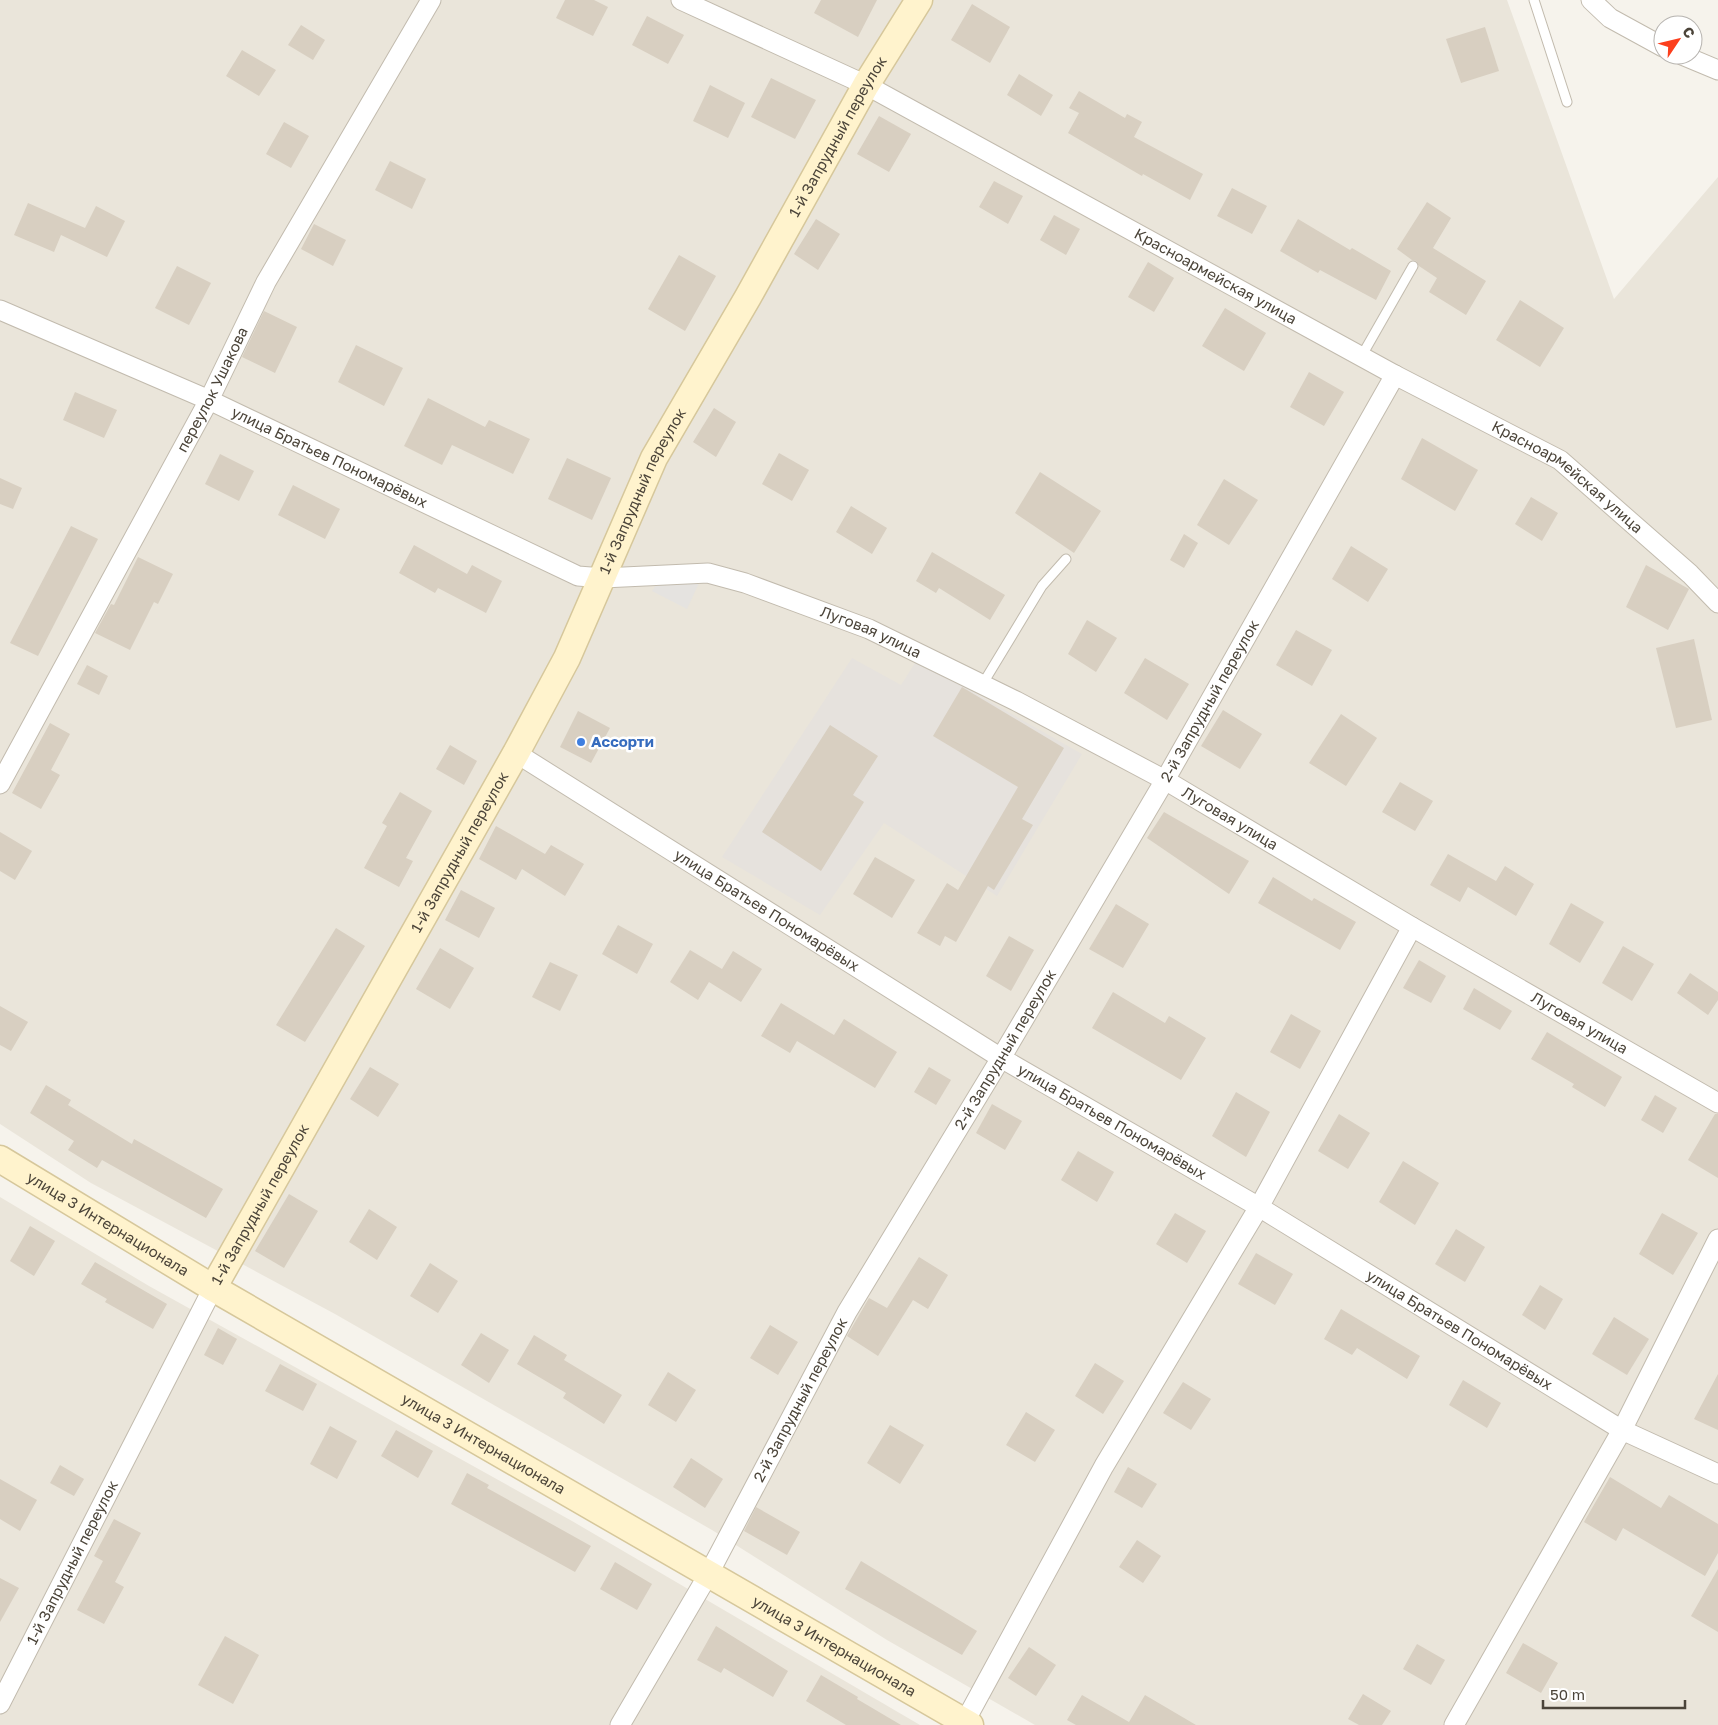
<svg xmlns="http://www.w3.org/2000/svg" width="1718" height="1725" font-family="'Golos Text',sans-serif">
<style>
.residential{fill:#eae5da}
.industrial{fill:#e6e2dd}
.parking{fill:#e5e3e0}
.building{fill:#d8cfc1}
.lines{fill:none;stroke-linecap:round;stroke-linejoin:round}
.lane-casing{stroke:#c2bbae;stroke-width:11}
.street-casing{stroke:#c2bbae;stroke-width:21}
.secondary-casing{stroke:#d6c79b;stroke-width:29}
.lane{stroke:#fff;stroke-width:9}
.street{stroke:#fff;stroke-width:19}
.secondary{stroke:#fff3cd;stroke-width:26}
.shop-dot{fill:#3f7fe0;stroke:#fff;stroke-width:2}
.labels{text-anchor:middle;stroke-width:5;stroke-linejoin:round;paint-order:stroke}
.street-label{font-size:15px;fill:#4b4439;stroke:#fff}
.shop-label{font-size:15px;font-weight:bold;fill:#366cbe;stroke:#fff;text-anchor:start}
</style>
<rect width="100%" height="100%" fill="#f6f3ec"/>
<!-- residential -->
<g class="residential">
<polygon points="0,0 1507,0 1614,299 1718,177 1718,1725 1035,1725 887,1640 712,1530 335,1314 91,1183 0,1124"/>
<polygon points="0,1197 149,1286 572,1521 920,1725 0,1725"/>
</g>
<!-- industrial -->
<polygon class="industrial" points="852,658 901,685 917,660 1082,754 997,896 884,823 820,915 722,857"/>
<!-- parking -->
<polygon class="parking" points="661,577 699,583 687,609 652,591"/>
<!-- building -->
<g class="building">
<polygon points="565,0 594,0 608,7 593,36 556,18"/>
<polygon points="821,0 877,0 858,37 814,13"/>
<polygon points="972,4 1010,27 990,63 951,40"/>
<polygon points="647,16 684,35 668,64 632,45"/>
<polygon points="301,25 325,40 313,60 288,45"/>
<polygon points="1485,27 1499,71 1461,83 1446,39"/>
<polygon points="242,50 276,70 259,96 226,76"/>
<polygon points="1019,74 1053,95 1041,116 1007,95"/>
<polygon points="771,78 816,100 795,139 751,117"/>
<polygon points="710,85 745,103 728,138 693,121"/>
<polygon points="1079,91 1125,118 1127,114 1142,122 1134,137 1203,174 1190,200 1143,174 1142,176 1068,133 1079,113 1069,108"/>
<polygon points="879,116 911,134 889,172 857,154"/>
<polygon points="284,122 309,136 291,168 266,154"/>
<polygon points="390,161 426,179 412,209 375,190"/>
<polygon points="994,181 1023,196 1008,224 979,207"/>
<polygon points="1232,188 1267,206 1252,234 1217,216"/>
<polygon points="1427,202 1451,218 1433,248 1486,281 1466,315 1429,292 1437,278 1419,266 1416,261 1412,260 1397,249"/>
<polygon points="28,203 85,228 96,206 125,221 107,257 61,235 54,252 14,235"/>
<polygon points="1054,215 1080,229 1066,255 1040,240"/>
<polygon points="816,219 840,234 818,270 794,254"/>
<polygon points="1298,219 1350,250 1352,248 1391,271 1376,300 1320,270 1318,273 1280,251"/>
<polygon points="314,224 346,240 333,266 301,249"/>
<polygon points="679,255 716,276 685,331 648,309"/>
<polygon points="1148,262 1174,278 1154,312 1128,297"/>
<polygon points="177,266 211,283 189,325 155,308"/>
<polygon points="1520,300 1564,328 1540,367 1496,340"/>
<polygon points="1225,308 1266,333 1244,371 1202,346"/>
<polygon points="264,311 297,327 275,373 242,357"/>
<polygon points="356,345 403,368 384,406 338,382"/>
<polygon points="1309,372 1344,392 1324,426 1290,407"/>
<polygon points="75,392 117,410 104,438 63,420"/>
<polygon points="428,398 485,427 489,420 530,439 513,474 452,445 442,465 404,446"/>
<polygon points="714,408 736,422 716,457 693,442"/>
<polygon points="1422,438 1478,470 1455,511 1401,479"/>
<polygon points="779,453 809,470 792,501 762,484"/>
<polygon points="220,454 254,471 239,501 205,484"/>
<polygon points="567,458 611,478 592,520 548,499"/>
<polygon points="1040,472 1101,511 1074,553 1015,513"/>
<polygon points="0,478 22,488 13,509 0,504"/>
<polygon points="1224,479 1258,500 1229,545 1197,525"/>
<polygon points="293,485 340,509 325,539 278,515"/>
<polygon points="1531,497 1558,513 1542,541 1515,524"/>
<polygon points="851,506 887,528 872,554 836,532"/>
<polygon points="71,526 98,539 38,656 10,643"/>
<polygon points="1184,534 1198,543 1184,568 1170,560"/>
<polygon points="414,545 467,574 472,565 502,581 486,613 438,588 435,593 399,573"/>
<polygon points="1351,546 1388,569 1368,602 1332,579"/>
<polygon points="932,552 1005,595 990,620 939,588 936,593 916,581"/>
<polygon points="138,557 173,574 158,604 154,602 130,650 95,633 111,604 114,605"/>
<polygon points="1646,565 1689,589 1668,630 1626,607"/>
<polygon points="1087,620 1117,638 1096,672 1068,654"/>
<polygon points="1296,630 1332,650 1312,686 1276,665"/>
<polygon points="1694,639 1712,720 1676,728 1656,648"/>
<polygon points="1145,658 1189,684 1167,720 1124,693"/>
<polygon points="87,665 108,676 99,695 77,684"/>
<polygon points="962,687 1064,748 1022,819 1033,825 994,890 988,886 956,942 945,936 940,946 917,933 947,883 958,890 1018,787 933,736"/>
<polygon points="1223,710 1262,734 1240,769 1201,746"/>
<polygon points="578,711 610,728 591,763 560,747"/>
<polygon points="1341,714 1377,738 1346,786 1309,763"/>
<polygon points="50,723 70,734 51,770 60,775 41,809 12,793"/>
<polygon points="830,725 878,756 853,795 864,802 821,871 762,832"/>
<polygon points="450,745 477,761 464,785 436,769"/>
<polygon points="1400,782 1433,801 1415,831 1382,812"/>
<polygon points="400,792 432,811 406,858 413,861 399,887 364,868 387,826 382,823"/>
<polygon points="1164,812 1249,861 1229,894 1147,838"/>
<polygon points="496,826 545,854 551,845 584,864 565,896 522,869 516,880 479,859"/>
<polygon points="0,832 32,851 15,880 0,871"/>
<polygon points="1448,854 1496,881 1505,866 1534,884 1516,916 1468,887 1460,902 1430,885"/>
<polygon points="875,857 915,880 892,918 853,894"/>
<polygon points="1273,877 1312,901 1314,898 1356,922 1340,950 1258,903"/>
<polygon points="461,890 495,908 479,938 445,920"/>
<polygon points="1571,903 1604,922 1580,963 1549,944"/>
<polygon points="1116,904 1149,924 1123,968 1089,949"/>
<polygon points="618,925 653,944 637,974 602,954"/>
<polygon points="336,928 365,946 305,1042 276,1025"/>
<polygon points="1009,936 1034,950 1011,991 986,976"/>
<polygon points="1623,946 1654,964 1632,1001 1602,983"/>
<polygon points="440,948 474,968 450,1009 416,989"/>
<polygon points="690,950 722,969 733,951 762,969 741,1002 709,982 698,1000 670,982"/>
<polygon points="1419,960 1446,976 1431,1003 1403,988"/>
<polygon points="550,962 578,975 560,1011 532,997"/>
<polygon points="1690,973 1718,992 1718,1000 1708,1015 1677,993"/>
<polygon points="1474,988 1512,1011 1500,1030 1463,1009"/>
<polygon points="1113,992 1165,1023 1169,1016 1206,1038 1181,1080 1092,1028"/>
<polygon points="781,1003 834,1035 844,1019 897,1052 875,1088 797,1041 790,1053 761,1036"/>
<polygon points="0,1006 28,1022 11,1051 0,1045"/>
<polygon points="1291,1014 1321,1031 1300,1069 1270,1052"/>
<polygon points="1547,1032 1622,1077 1605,1107 1572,1087 1574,1084 1531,1059"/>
<polygon points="370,1067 399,1084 378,1117 350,1099"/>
<polygon points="929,1067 951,1080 936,1105 914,1092"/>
<polygon points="46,1085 71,1100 68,1105 132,1144 134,1139 223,1189 206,1218 102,1160 97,1168 68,1150 74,1141 30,1113"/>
<polygon points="1236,1092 1270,1112 1246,1157 1212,1136"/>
<polygon points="1655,1095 1677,1108 1663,1133 1641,1120"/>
<polygon points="992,1104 1022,1121 1005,1150 976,1133"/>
<polygon points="1339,1114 1370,1133 1348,1169 1318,1151"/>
<polygon points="1715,1114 1718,1114 1718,1178 1688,1160"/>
<polygon points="1078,1151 1114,1172 1097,1202 1061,1180"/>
<polygon points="1403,1161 1439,1183 1415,1225 1379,1202"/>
<polygon points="289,1194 318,1211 284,1268 255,1251"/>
<polygon points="369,1209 397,1227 377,1260 349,1242"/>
<polygon points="1175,1213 1206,1231 1187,1263 1156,1244"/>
<polygon points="1662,1213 1698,1233 1673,1275 1639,1254"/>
<polygon points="30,1226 55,1241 34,1276 10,1261"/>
<polygon points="1456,1229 1485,1247 1465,1282 1435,1264"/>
<polygon points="1256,1253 1293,1274 1275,1305 1238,1284"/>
<polygon points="919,1257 948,1275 928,1309 913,1300 878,1356 847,1336 869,1298 887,1308"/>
<polygon points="95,1262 167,1304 153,1329 105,1302 107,1299 81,1284"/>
<polygon points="430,1263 458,1281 438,1313 410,1296"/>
<polygon points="1540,1285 1563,1299 1545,1330 1522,1315"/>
<polygon points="1341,1309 1420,1356 1407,1379 1357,1348 1352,1355 1324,1339"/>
<polygon points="1614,1317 1649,1339 1627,1375 1592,1354"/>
<polygon points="770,1325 798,1342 778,1375 750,1358"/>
<polygon points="218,1328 237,1339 223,1365 204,1355"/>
<polygon points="481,1333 509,1350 489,1383 461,1365"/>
<polygon points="534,1335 567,1355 564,1360 622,1395 604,1424 563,1398 566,1393 517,1364"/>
<polygon points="1095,1363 1124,1381 1103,1414 1075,1396"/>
<polygon points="280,1364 317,1384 303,1411 265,1391"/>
<polygon points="668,1372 696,1390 676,1422 648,1405"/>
<polygon points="1718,1374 1718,1430 1694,1419"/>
<polygon points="1463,1380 1501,1403 1487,1428 1449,1405"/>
<polygon points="1183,1382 1211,1399 1191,1430 1163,1413"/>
<polygon points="1026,1412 1055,1430 1035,1462 1006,1445"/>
<polygon points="890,1425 924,1445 900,1484 867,1463"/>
<polygon points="330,1426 357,1441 337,1479 310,1464"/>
<polygon points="396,1430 433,1451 418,1478 381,1456"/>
<polygon points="691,1458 723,1479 705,1508 673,1487"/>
<polygon points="60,1465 84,1479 74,1496 50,1483"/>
<polygon points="1128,1467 1157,1484 1142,1508 1114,1492"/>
<polygon points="467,1473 489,1485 487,1488 591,1546 575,1572 451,1504"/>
<polygon points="1610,1477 1661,1508 1669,1495 1718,1524 1718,1553 1705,1576 1623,1528 1616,1541 1584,1522"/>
<polygon points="0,1479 37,1500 20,1531 0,1519"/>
<polygon points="756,1507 800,1532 787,1555 744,1531"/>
<polygon points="114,1519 141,1533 115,1582 124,1587 104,1624 77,1610 103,1561 94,1556"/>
<polygon points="1137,1540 1161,1556 1143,1583 1119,1567"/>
<polygon points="861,1561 977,1631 962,1655 845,1589"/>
<polygon points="615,1562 652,1584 637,1610 600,1589"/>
<polygon points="1718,1569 1718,1632 1691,1616"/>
<polygon points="0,1578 19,1588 0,1622"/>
<polygon points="716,1626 788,1671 773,1697 724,1668 721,1673 697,1660"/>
<polygon points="225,1636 259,1655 233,1704 198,1685"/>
<polygon points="1523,1643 1558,1663 1541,1693 1506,1673"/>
<polygon points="1417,1644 1445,1660 1431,1685 1403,1669"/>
<polygon points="1029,1647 1056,1665 1036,1696 1008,1678"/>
<polygon points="821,1675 858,1697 857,1699 901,1725 846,1725 806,1701"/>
<polygon points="1363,1694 1391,1711 1382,1725 1359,1725 1348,1719"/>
<polygon points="1082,1695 1129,1722 1145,1695 1196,1725 1076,1725 1067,1720"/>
</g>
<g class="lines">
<!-- lane casing -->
<g class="lane-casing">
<g id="lane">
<polyline points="1534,0 1567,102"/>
<polyline points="1361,357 1413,266"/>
<polyline points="982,685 1042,586 1066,559"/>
</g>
</g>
<!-- street casing -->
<g class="street-casing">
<g id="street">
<path id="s1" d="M681 0 866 85 1395 375 1560 460 1690 574 1718 603"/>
<polyline points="1591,0 1610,18 1663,47"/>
<polyline points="1682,55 1718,70"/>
<path id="s2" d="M0 310 209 400 578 576 603 578 708 573 745 583 869 629 1016 701 1165 780 1412 927 1718 1103"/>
<path id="s3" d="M516 753 1001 1058 1259 1207 1622 1430 1718 1474"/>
<path id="s4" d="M0 784 209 400 266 282 431 0"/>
<path id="s5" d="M0 1704 213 1288"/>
<path id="s6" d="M620 1725 708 1575 847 1312 1001 1058 1165 780 1395 375"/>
<polyline points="963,1725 1104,1466 1259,1207 1412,927"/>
<polyline points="1454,1725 1622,1430 1718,1239"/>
</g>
</g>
<!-- secondary casing -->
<g class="secondary-casing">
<g id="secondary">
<path id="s7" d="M0 1159 213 1288 970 1725"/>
<path id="s8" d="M213 1288 516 753 567 658 654 458 748 297 866 85 919 0"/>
</g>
</g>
<!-- lane -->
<use href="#lane" class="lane"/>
<!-- street -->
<use href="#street" class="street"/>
<!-- secondary -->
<use href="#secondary" class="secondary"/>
</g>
<!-- markers -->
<circle class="shop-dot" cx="581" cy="742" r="5"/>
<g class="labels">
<!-- street labels -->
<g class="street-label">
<text dy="5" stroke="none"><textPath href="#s8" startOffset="1311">1-й Запрудный переулок</textPath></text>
<text dy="5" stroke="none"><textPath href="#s1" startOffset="602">Красноармейская улица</textPath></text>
<text dy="5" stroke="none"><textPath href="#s4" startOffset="448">переулок Ушакова</textPath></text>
<text dy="5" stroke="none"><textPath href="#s2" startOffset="361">улица Братьев Пономарёвых</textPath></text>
<text dy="5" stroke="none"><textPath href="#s1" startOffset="1008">Красноармейская улица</textPath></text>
<text dy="5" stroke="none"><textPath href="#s8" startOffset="906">1-й Запрудный переулок</textPath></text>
<text dy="5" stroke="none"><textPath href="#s2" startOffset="940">Луговая улица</textPath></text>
<text dy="5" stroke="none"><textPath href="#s6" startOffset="1182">2-й Запрудный переулок</textPath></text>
<text dy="5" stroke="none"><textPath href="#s2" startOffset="1345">Луговая улица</textPath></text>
<text dy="5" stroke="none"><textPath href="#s8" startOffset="501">1-й Запрудный переулок</textPath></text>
<text dy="5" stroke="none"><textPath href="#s3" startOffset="296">улица Братьев Пономарёвых</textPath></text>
<text dy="5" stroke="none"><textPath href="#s2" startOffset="1750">Луговая улица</textPath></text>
<text dy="5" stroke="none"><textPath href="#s6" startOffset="778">2-й Запрудный переулок</textPath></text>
<text dy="5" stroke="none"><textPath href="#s3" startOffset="701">улица Братьев Пономарёвых</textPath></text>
<text dy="5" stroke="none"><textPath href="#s8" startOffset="96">1-й Запрудный переулок</textPath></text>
<text dy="5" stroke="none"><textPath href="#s7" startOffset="126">улица 3 Интернационала</textPath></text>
<text dy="5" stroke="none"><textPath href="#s3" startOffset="1106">улица Братьев Пономарёвых</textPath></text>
<text dy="5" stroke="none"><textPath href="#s6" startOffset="372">2-й Запрудный переулок</textPath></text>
<text dy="5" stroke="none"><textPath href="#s7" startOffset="561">улица 3 Интернационала</textPath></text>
<text dy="5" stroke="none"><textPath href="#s5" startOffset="159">1-й Запрудный переулок</textPath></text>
<text dy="5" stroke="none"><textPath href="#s7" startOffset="966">улица 3 Интернационала</textPath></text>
</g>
<!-- shop labels -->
<g class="shop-label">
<text x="591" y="747">Ассорти</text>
</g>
</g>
<!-- north arrow -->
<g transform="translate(1678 40) rotate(55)"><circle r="24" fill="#ffffff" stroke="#b7b4b0"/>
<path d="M0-4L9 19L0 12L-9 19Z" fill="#fc3f1d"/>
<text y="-8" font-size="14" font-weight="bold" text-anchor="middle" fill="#4b4439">С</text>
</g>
<!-- scale -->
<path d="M1543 1700v8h142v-8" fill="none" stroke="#4b4439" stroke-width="2.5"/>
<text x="1550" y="1700" font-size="15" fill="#4b4439" stroke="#ffffff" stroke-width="4" paint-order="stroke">50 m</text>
</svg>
